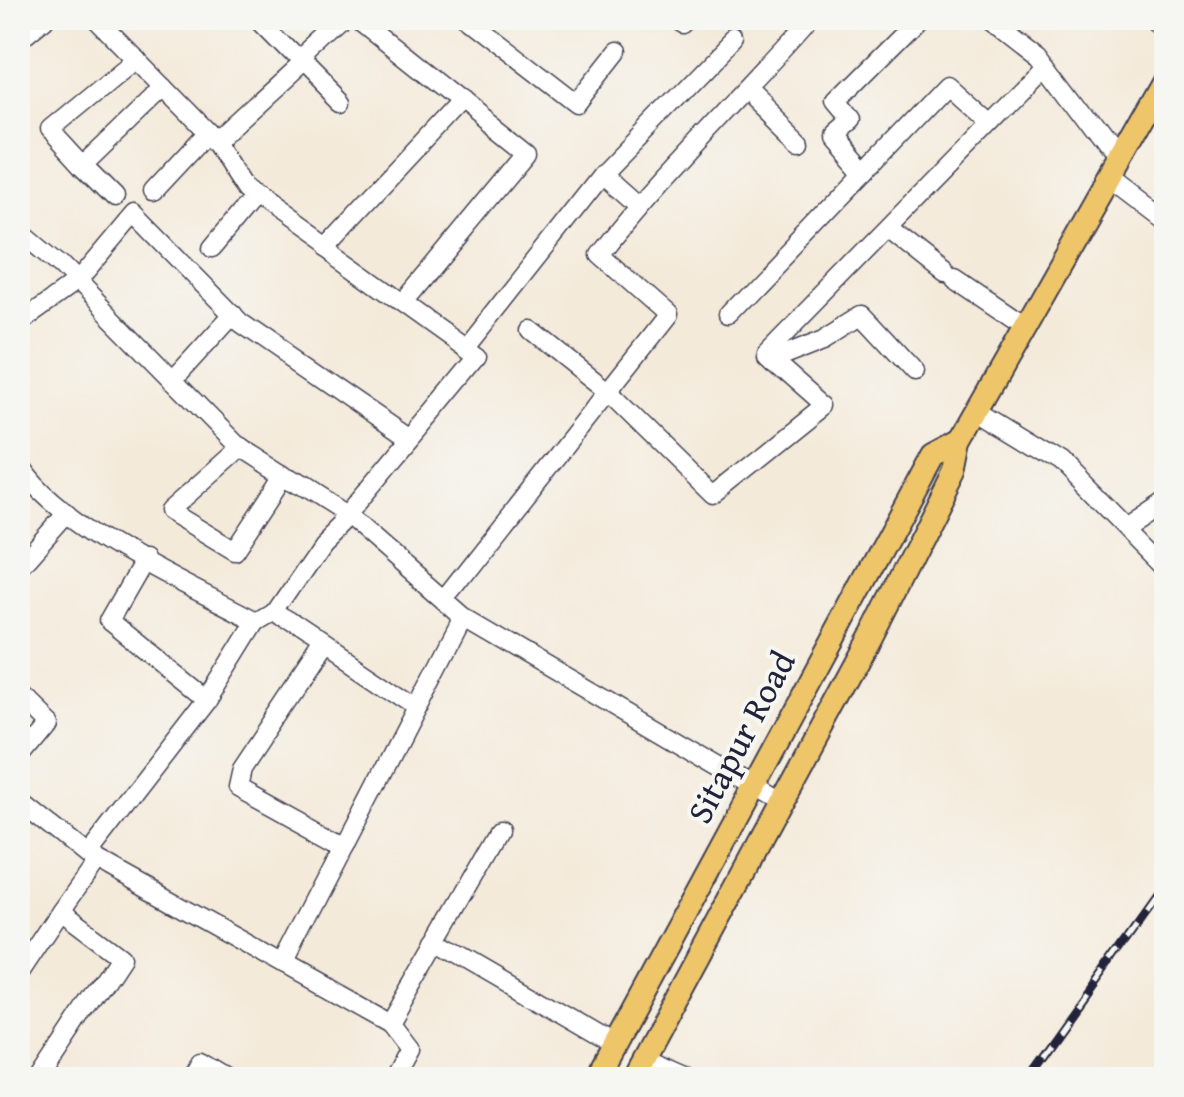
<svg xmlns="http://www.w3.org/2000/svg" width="1184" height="1097" font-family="'Gentium Book Plus',serif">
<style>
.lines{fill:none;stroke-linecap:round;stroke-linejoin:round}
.minor-casing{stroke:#424053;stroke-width:21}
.major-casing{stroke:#424053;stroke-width:26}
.minor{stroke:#fff;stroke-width:18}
.major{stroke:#eec569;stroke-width:22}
.rail-casing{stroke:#22223b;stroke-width:9}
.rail{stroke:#f6f6f2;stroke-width:5;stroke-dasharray:15;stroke-linecap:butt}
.labels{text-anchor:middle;stroke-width:8;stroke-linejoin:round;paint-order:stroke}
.street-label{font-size:35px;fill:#22223b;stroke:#f6f6f2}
</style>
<rect width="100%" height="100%" fill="#f6f6f2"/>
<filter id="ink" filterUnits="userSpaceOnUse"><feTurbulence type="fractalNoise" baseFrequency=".01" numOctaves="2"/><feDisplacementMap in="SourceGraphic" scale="20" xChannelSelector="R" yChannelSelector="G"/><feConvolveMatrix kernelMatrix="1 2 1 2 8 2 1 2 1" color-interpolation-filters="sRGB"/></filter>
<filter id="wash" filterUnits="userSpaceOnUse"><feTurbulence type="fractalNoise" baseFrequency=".0048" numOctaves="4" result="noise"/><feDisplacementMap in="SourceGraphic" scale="40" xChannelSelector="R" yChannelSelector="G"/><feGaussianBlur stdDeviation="2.25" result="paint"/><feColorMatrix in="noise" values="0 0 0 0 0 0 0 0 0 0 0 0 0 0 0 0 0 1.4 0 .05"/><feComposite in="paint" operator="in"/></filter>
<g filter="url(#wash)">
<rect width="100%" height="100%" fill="#f4eada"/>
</g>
<g filter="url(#ink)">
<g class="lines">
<!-- minor casing -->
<g class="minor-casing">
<g id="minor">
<polyline points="96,18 208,132 245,190 478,357 347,515 463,617 781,803"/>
<polyline points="257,18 341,103"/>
<polyline points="355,18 526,154 403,303"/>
<polyline points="467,18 577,103 618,51"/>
<polyline points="674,18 681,23 685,18"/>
<polyline points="993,18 1038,53 1120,162"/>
<polyline points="1149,18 1166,29"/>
<polyline points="18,40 45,18"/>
<polyline points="136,58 50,129 83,165 164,87"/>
<polyline points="749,92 800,142"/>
<polyline points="214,142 349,18"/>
<polyline points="83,165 115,197"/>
<polyline points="866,169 835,133 850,120 835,102 919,18"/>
<polyline points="602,175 637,206"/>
<polyline points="18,177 21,173"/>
<polyline points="1111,180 1166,222"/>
<polyline points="153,191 208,132"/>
<polyline points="888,229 945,274"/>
<polyline points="18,230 61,266 236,444 347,515 321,541 273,611 256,621 207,700 87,855"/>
<polyline points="324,247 460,101"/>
<polyline points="212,248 254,197"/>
<polyline points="955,280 1026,328"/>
<polyline points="729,312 946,85 988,123"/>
<polyline points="18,324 77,282 134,214 241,323 410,439"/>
<polyline points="532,331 606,390 713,495 825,405 766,353 1047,65"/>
<polyline points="465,348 602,175 730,43"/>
<polyline points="772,359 825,338 862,315 915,372"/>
<polyline points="173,380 233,314"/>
<polyline points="979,413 1061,463 1166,570"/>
<polyline points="241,447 169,511 235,551 285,475"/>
<path d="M18 461C49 524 193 587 256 621"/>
<polyline points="1126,529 1166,502"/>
<polyline points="144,560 109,621 207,700"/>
<polyline points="18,568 67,513"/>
<path d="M444 599 668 315 600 255C664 171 743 98 812 18"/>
<polyline points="273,611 416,707"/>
<polyline points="324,646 242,769 238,787 345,846"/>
<polyline points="18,697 46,724 18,758"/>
<polyline points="18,800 87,855 390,1024 502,829"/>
<polyline points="437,941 614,1044"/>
<polyline points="285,962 463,617"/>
<polyline points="18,974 60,911"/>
<polyline points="390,1024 409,1049 392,1080"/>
<polyline points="641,1061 684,1080"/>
<polyline points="40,1080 121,957 60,911 96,860"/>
<polyline points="190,1080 200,1062 230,1080"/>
</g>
</g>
<!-- major casing -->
<g class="major-casing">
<g id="major">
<polyline points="595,1080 933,455 961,440"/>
<polyline points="632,1080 871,637 955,470 961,440 1166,79"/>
</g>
</g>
<!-- minor -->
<use href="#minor" class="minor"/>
<!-- major -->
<use href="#major" class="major"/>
<!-- rail casing -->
<g class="rail-casing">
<polyline id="rail" points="1025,1080 1166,883"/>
</g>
<!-- rail -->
<use href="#rail" class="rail"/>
</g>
</g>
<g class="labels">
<!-- street labels -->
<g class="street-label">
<text transform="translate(741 737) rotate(-62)" y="12">Sitapur Road</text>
</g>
</g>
<!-- margin -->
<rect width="1184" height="1097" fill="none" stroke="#f6f6f2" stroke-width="60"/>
</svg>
